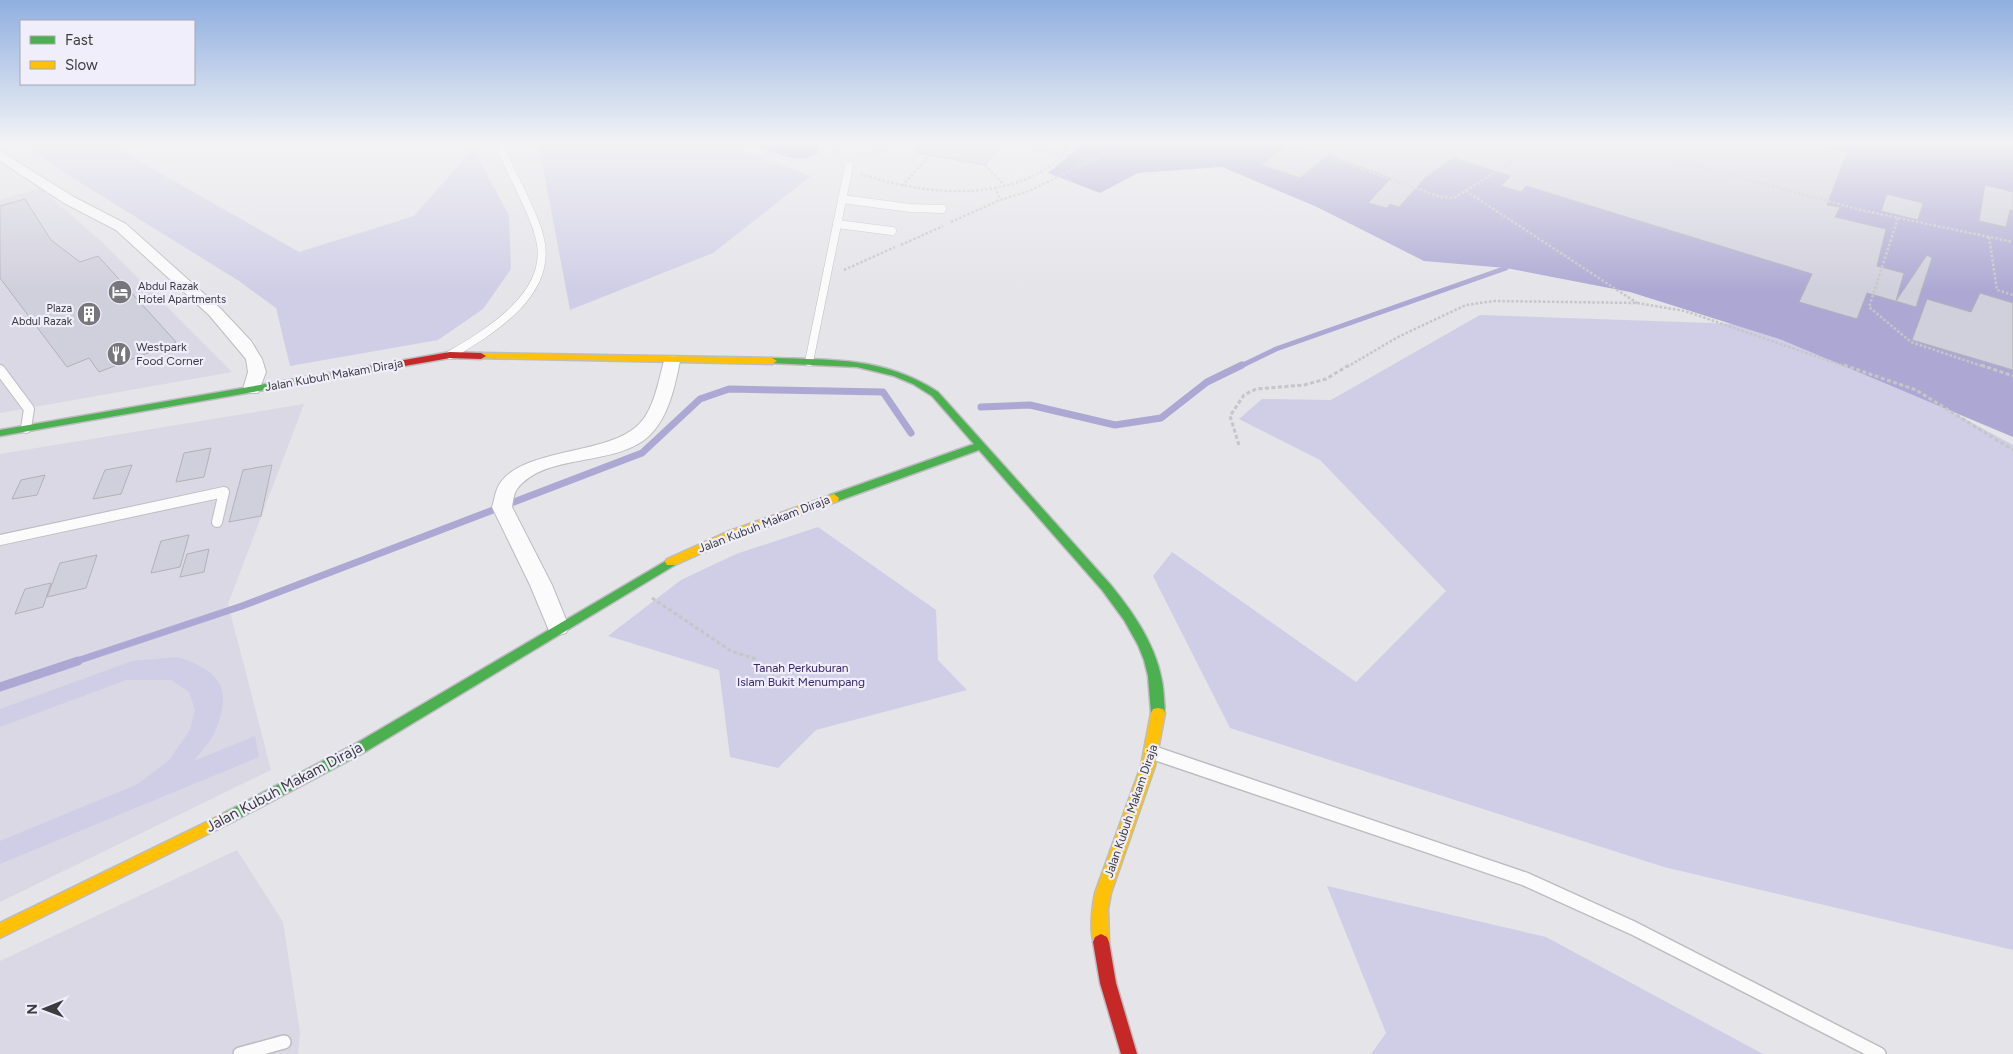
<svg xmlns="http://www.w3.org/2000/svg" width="2013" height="1054" font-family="Figtree,sans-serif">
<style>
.built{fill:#d9d8e4}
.green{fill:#d0cee6}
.water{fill:#ada8d3}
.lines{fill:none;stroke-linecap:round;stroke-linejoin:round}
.stream-far2{stroke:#ada8d3;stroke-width:5}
.stream-far1{stroke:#ada8d3;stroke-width:7}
.stream{stroke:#ada8d3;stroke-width:9}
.building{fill:#d0cfdc;stroke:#b2b1b6}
.lane-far2-casing{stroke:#bcbcc1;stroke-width:9}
.lane-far1-casing{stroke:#bcbcc1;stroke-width:12}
.lane-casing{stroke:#bcbcc1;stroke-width:16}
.street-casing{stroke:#bcbcc1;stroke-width:2}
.fast-casing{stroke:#bcbcc1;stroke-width:3}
.slow-casing{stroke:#bcbcc1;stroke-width:3}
.jam-casing{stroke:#bcbcc1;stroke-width:3}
.path-far1{stroke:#c6c5c7;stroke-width:2.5;stroke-dasharray:2.5 2;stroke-linecap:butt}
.path{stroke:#c6c5c7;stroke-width:3;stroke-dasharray:4 2.5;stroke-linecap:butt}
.lane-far2{stroke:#fbfbfc;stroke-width:8}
.lane-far1{stroke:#fbfbfc;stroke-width:10}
.lane{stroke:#fbfbfc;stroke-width:13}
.street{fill:#fbfbfc;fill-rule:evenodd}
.fast{fill:#4caf50;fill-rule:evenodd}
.slow{fill:#ffc107;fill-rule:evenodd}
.jam{fill:#c62828;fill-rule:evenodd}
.labels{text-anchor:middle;stroke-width:4.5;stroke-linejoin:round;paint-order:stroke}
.far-poi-label{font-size:11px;fill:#3c3c40;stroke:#efeefa;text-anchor:start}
.poi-label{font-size:12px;fill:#3c3c40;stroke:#efeefa;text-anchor:start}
.street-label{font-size:12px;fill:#3c3c40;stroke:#efeefa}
.park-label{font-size:12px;fill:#38276d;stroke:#efeefa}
.near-street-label{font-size:15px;fill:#3c3c40;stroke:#efeefa}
</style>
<rect width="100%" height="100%" fill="#e4e4e9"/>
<!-- built -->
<g class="built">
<polygon points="40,188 103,243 232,372 0,413 0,200"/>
<polygon points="304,404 228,604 271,770 0,902 0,454"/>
<polygon points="237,850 283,922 300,1032 298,1054 0,1054 0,961"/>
</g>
<!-- green -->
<g class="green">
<polygon points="24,143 107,143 299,252 414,216 473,149 509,215 511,269 483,309 438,340 290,366 276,308 239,281 68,175"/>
<polygon points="553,143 720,143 811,176 713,253 570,310 539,146"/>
<polygon points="1480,315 1769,325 1835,349 2013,445 2013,950 1664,867 1230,728 1153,576 1172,552 1356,682 1446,591 1320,460 1239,419 1262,399 1331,400"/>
<polygon points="818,527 936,610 938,660 967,690 816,730 778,768 730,757 719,670 608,636 681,580 736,554"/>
<path d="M178 657C217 670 234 686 216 729 212 741 201 751 194 761L255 736 259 757 0 864V841L138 784 169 760 190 730 195 710 189 692 171 680H126L0 727V709L132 661Z"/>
<polygon points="1327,886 1546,937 1763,1054 1371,1054 1386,1033"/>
</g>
<!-- water -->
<g class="water">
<path d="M748 143H820L817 154C796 167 768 148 748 143Z"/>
<polygon points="1084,143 2013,143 2013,437 1782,340 1630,292 1506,268 1424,261 1317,207 1222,167 1138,173 1100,193 1048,173"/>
</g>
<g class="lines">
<!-- stream-far2 -->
<polyline class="stream-far2" points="1239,367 1276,349 1506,268"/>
<!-- stream-far1 -->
<g class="stream-far1">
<polyline points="981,407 1030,405 1115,425 1161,418 1207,382 1242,365"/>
<polyline points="74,662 242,606 642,453 700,399 729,389 883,392 911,433"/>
</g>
<!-- stream -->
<polyline class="stream" points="0,687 78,661"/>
</g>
<!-- building -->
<g class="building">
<polygon points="918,143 1003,143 985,165 917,153"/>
<polygon points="1302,143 1811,143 1847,152 1827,205 1840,207 1835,217 1886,229 1877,266 1904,273 1896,301 1927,255 1932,258 1916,307 1867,293 1857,319 1799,302 1812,274 1526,186 1521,192 1501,186 1511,176 1453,158 1426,177 1399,207 1390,204 1387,208 1368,203 1391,178 1328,155 1300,178 1261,165 1287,146 1298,149"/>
<polygon points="1985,185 2013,192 2013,210 2010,210 2006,227 1979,221"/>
<polygon points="1887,194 1923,203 1918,220 1881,211"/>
<polygon points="25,199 51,240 80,262 98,256 176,342 99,372 89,358 67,367 0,278 0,206"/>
<polygon points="1980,293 2013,303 2013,370 1912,340 1927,299 1971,312"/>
<polygon points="211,448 204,477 176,482 184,453"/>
<polygon points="132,465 121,494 93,499 105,470"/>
<polygon points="272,465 261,516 229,522 243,470"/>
<polygon points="45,475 37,495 12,499 21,480"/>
<polygon points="189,535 180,567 151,573 161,541"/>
<polygon points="209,549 204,572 180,577 187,554"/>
<polygon points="97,555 86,588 47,597 60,563"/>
<polygon points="51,583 43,607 15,614 25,589"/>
</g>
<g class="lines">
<!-- lane-far2 casing -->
<g class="lane-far2-casing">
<g id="lane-far2">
<polyline points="842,199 910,208 942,209"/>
<polyline points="837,224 892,231"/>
<path d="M450 355C491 331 556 292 539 235 530 203 510 174 499 143"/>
<polyline points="809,362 849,166"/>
</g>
</g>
<!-- lane-far1 casing -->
<g class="lane-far1-casing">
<g id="lane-far1">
<polyline points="0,370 29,409 26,428"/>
<polyline points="0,540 224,492 217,522"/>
</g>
</g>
<!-- lane casing -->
<g class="lane-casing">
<g id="lane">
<polyline points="1154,753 1525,879 1633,928 1879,1054"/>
<polyline points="240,1054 284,1042"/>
</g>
</g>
<!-- street casing -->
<g class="street-casing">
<g id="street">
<polygon points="0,151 74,197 126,224 221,309 251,341 262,359 266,372 258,393 246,393 243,389 248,372 246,359 209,315 116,230 64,203 0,161"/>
<path d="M672 356 678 357 680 361C675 386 669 416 650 435 616 468 545 452 517 489 514 493 513 501 512 507L552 585 569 627 566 633 558 635 550 633 530 585 492 507C494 501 495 494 497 489 514 448 603 456 636 427 654 412 658 382 664 361L666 357Z"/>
</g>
</g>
<!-- fast casing -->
<g class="fast-casing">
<g id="fast">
<path d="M772 358C834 360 884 357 938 392L1110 584C1137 617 1162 654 1164 698 1164 704 1166 711 1163 717L1158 718 1153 717 1151 713 1148 676 1144 660 1138 645 1124 620 1102 590 979 450 838 501H830L829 498 830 495 974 444 932 396 913 384 894 376 857 367 769 363V359Z"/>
<polygon points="353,369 356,370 358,372 356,374 0,436 0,430"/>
<polygon points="671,558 675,559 677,562 675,565 365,752 234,821 229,823 224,821 222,817 224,813 355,744"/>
</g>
</g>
<!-- slow casing -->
<g class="slow-casing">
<g id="slow">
<polygon points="481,353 772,358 777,361 772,364 478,358 478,354"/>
<polygon points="834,494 839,498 838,501 735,538 675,565 667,565 665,562 667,559 727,532"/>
<path d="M1158 708 1163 709 1165 713 1155 766 1111 893 1108 909 1109 942 1107 947 1101 950 1095 947C1089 932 1092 909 1095 893L1141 766 1151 713 1153 709Z"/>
<polygon points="229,811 234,813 236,817 234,821 0,938 0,923"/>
</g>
</g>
<!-- jam casing -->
<g class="jam-casing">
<g id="jam">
<polygon points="450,352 481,353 486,356 481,359 450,358 353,375 348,372 353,369"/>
<polygon points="1101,934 1107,937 1109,942 1116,983 1137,1054 1121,1054 1100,983 1093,942 1095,937"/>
</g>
</g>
<!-- path-far1 -->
<g class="path-far1">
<polyline points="833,143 839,156"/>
<polyline points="1008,143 1090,160"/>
<polyline points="1288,143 1441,197 1454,198 1530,150 1565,143"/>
<polyline points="1611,143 1861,210 2013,242"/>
<polyline points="860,156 891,148"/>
<polyline points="985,165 1004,185"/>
<path d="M861 174C920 194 1000 203 1053 164 1060 159 1065 150 1070 143"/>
<polyline points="902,186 930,155"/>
<polyline points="995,187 1000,200"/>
<polyline points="1466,191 1637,303"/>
<polyline points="1898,218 1869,307 1911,342 1985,367"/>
<polyline points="951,222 1000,200 1029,191 1126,143"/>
<polyline points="1989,237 1997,290 2013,295"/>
<polyline points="901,245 943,226"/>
<polyline points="844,270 895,247"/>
<polyline points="1347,367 1398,337 1466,305 1494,301 1637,303 1685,311 1847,367"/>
</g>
<!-- path -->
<g class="path">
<polyline points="1844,365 1916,390 2013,450"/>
<polyline points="1981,365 2013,376"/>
<polyline points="1239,445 1230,416 1244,395 1256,389 1304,385 1326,379 1349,365"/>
<polyline points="652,598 731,651 756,659"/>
</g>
<!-- lane-far2 -->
<use href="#lane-far2" class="lane-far2"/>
<!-- lane-far1 -->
<use href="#lane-far1" class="lane-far1"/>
<!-- lane -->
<use href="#lane" class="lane"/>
<!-- street -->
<use href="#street" class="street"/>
<!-- fast -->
<use href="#fast" class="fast"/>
<!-- slow -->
<use href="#slow" class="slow"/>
<!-- jam -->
<use href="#jam" class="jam"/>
</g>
<!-- sky -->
<linearGradient id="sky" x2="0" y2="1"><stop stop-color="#90afe0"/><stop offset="0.49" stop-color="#f3f3f5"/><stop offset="1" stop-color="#f3f3f5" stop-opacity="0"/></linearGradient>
<rect width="2013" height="291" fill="url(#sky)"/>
<!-- icons -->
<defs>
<g id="hotel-disc" transform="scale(1.25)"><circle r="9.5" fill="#77777b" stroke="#efeefa"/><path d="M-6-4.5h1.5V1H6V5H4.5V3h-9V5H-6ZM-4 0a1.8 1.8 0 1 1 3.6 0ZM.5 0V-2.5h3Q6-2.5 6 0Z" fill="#fff"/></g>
<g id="building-disc" transform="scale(1.25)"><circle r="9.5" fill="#77777b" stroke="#efeefa"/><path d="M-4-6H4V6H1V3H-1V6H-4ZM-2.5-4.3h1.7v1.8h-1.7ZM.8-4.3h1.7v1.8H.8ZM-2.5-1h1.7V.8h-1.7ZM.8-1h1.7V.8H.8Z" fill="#fff"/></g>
<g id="restaurant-disc" transform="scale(1.25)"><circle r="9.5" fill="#77777b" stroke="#efeefa"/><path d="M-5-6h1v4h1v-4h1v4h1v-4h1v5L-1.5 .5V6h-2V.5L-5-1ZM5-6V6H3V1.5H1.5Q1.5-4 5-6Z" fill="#fff"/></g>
</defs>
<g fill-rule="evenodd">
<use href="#hotel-disc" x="120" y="292"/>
<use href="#building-disc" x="89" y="314"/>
<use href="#restaurant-disc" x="119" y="354"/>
</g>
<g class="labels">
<!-- far-poi labels -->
<g class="far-poi-label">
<text x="138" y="290">Abdul Razak<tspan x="138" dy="13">Hotel Apartments</tspan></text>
<text x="72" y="312" text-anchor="end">Plaza<tspan x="72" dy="13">Abdul Razak</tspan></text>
</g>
<!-- poi labels -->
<g class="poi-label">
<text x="136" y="351">Westpark<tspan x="136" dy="14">Food Corner</tspan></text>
</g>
<!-- street labels -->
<g class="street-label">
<text transform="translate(334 375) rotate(-10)" y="4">Jalan Kubuh Makam Diraja</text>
<text transform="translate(764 524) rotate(-21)" y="4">Jalan Kubuh Makam Diraja</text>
<text transform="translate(1131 811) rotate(-71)" y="4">Jalan Kubuh Makam Diraja</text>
</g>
<!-- park labels -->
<g class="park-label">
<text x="801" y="672">Tanah Perkuburan<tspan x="801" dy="14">Islam Bukit Menumpang</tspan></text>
</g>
<!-- near-street labels -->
<g class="near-street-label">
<text transform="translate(284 787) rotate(-28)" y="5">Jalan Kubuh Makam Diraja</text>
</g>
</g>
<!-- legend -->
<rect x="20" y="20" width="175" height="65" fill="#efeefa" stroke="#a7a7b0"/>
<rect x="30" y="36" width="25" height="8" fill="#4caf50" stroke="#a7a7b0"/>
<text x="65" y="45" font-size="15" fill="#3c3c40">Fast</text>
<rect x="30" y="61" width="25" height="8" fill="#ffc107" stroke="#a7a7b0"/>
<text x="65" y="70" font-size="15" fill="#3c3c40">Slow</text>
<!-- north arrow -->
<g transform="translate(45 1009) rotate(269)" stroke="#efeefa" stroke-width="4" paint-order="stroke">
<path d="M0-4L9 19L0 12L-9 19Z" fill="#3c3c40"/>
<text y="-8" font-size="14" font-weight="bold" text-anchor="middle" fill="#3c3c40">N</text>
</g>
</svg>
